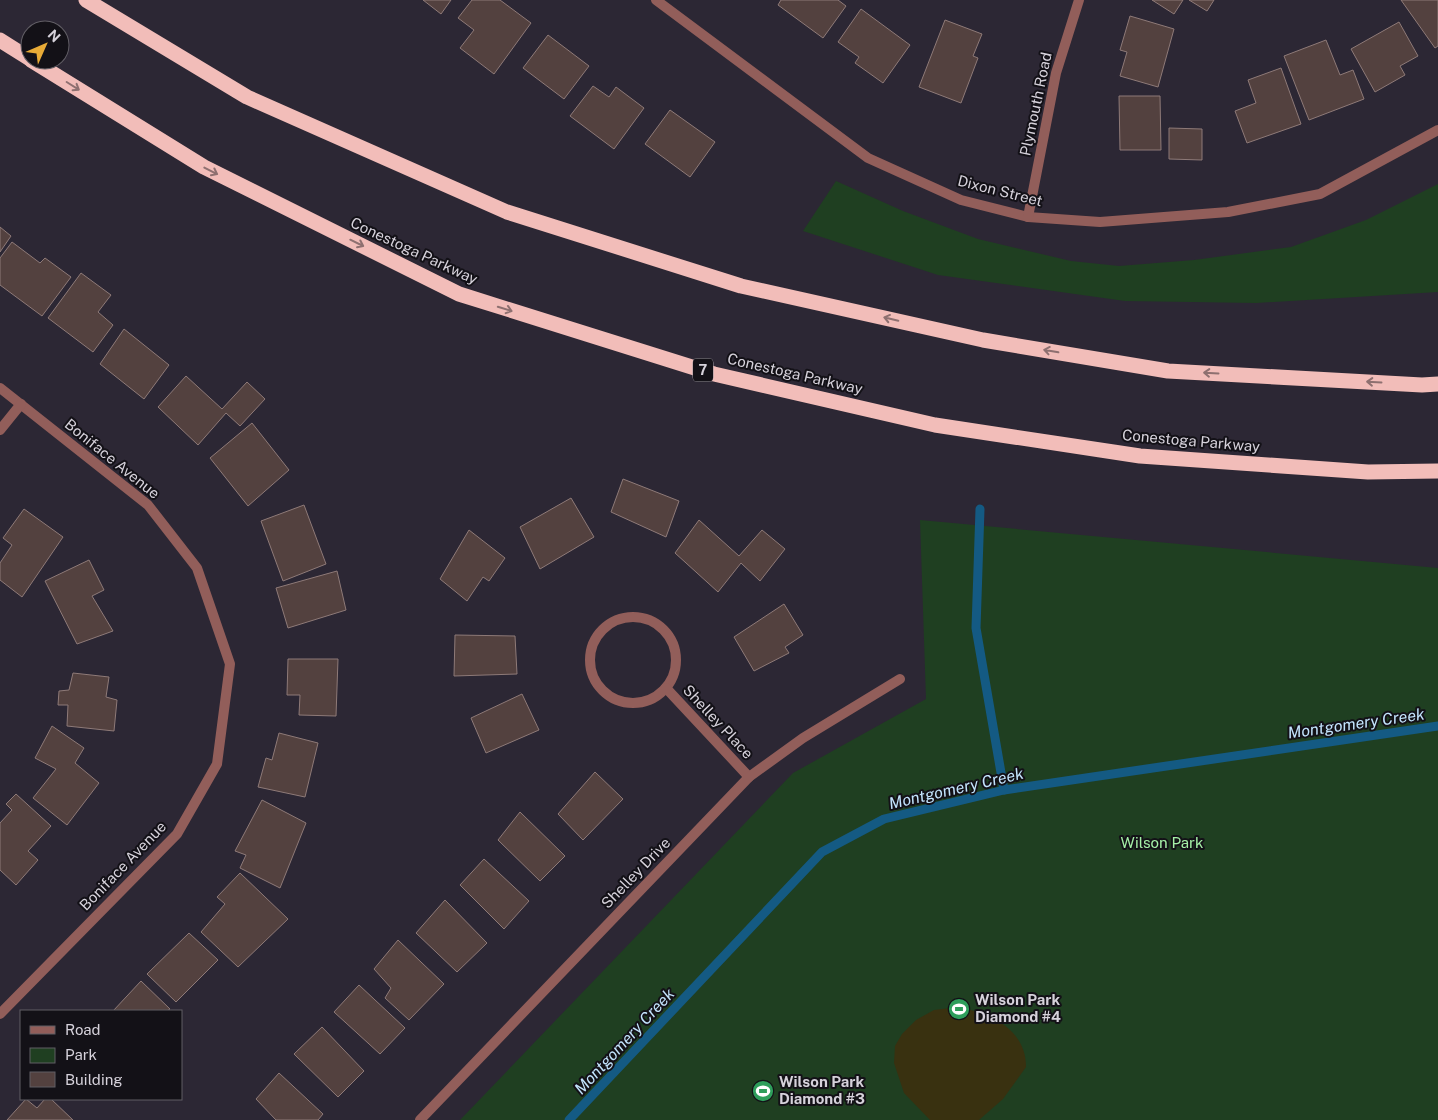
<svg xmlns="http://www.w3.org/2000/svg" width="1438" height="1120" font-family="'Public Sans',sans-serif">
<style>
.green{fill:#1f3f21}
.sand{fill:#393110}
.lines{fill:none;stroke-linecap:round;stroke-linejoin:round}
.stream{stroke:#145a83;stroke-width:9}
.building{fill:#53413f;stroke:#8e7a78}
.street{stroke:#925e5a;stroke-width:10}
.highway{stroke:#f2bdb9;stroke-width:15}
.oneway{stroke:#8e7070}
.labels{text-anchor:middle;stroke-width:4;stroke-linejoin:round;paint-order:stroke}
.shield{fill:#131117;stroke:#9c98a0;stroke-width:1}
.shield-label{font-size:14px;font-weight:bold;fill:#d6d2db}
.street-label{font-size:15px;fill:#d6d2db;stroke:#131117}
.park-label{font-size:15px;fill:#a5f0a7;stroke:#131117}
.poi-label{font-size:15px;font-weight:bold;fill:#d6d2db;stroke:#131117;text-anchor:start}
.water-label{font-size:16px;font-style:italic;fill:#c3e4fd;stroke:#131117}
</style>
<rect width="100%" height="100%" fill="#2c2734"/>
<!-- green -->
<g class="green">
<polygon points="836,181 903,211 978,239 1071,261 1119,266 1194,260 1291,247 1366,220 1438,184 1438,292 1256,303 1125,301 938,275 803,231"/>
<polygon points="920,520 1438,568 1438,1120 460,1120 793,773 926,699"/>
</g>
<!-- sand -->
<path class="sand" d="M958 1007C990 1013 1026 1029 1026 1067L1003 1099 979 1120H930L904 1093 894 1063 895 1046 902 1034 916 1020 934 1010Z"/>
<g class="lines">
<!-- stream -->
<g class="stream">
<polyline points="980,509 976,628 1004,790"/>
<polyline points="569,1120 822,852 884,819 1004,790 1438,726"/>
</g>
</g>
<!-- building -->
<g class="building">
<polygon points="423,0 451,0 441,14"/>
<polygon points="472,0 500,0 531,23 494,74 460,48 474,30 458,18"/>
<polygon points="781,0 838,0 846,6 823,38 778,5"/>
<polygon points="1152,0 1183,0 1174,14"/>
<polygon points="1189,0 1214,0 1207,11"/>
<polygon points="1401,0 1438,0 1438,46 1435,48"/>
<polygon points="861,9 910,45 883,83 855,63 859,57 838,42"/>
<polygon points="1130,16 1174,29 1158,87 1120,76 1127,52 1120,50"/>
<polygon points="945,20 982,34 973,56 978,58 961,103 919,87"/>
<polygon points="1399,22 1418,56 1400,66 1405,75 1375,92 1351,49"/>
<polygon points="548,35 589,66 564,99 523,68"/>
<polygon points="1326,40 1340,75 1353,70 1364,99 1309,120 1284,56"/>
<polygon points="1281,68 1301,124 1247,143 1235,111 1256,103 1248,80"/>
<polygon points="593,86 609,97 616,87 644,108 614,149 570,116"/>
<polygon points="1119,96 1160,96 1161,150 1120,150"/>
<polygon points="670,110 715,142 690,177 645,144"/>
<polygon points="1169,128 1202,129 1202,160 1169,159"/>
<polygon points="0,227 11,236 0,252"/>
<polygon points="12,242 40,263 45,258 71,277 42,316 0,285 0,258"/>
<polygon points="81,273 111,295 98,312 113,325 93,352 48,318"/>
<polygon points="124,329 169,365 144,399 100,364"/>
<polygon points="186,376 222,409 247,382 265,399 240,426 226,413 198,445 158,407"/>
<polygon points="252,423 289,470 248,506 210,458"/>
<polygon points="623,479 679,501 666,537 611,512"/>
<polygon points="571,498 594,537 540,569 520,527"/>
<polygon points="304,505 326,564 283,581 261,521"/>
<polygon points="24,509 63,537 22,597 0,580 0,563 12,545 3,538"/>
<polygon points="699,520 739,556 762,530 785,549 760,581 741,563 718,592 675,553"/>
<polygon points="469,530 505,558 489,581 483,577 467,601 440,579"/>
<polygon points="89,560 104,590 92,596 113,631 77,644 45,581"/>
<polygon points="337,571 346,610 288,628 276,588"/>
<polygon points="784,604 803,635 785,647 789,653 754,671 734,637"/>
<polygon points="455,635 515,636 517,674 454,676"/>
<polygon points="288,659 338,659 336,716 299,715 300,695 287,695"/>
<polygon points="73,673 109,677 106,697 117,700 114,731 67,726 68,705 58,705 59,691 69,690"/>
<polygon points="522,694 539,730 486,753 471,718"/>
<polygon points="52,726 84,748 75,763 99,783 67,825 33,798 56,769 35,758"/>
<polygon points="279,733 318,743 305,797 258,787 266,758 272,760"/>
<polygon points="595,772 623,799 583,840 558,814"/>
<polygon points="16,794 51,826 28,851 38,860 16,885 0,870 0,823 12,810 6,804"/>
<polygon points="262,800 306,823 280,888 240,868 246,855 235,851"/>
<polygon points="520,812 565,856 540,881 498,840"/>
<polygon points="484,859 529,901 504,929 460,885"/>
<polygon points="240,873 288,919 238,967 201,932 225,904 217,897"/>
<polygon points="445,900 487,943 457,972 416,933"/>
<polygon points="189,933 218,960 176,1002 147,974"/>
<polygon points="398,940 444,984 409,1020 385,998 391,988 374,969"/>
<polygon points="141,981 170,1009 167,1011 113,1011"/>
<polygon points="359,985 405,1028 380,1054 334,1012"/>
<polygon points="322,1027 364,1071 338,1097 294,1054"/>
<polygon points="279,1073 323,1114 318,1120 276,1120 256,1099"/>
<polygon points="26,1099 37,1108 45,1099 51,1099 73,1120 7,1120"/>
</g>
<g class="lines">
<!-- street -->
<g class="street">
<polyline points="656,0 868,158 961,200 1028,217 1100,222 1228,212 1320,194 1438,130"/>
<polyline points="1028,217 1056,73 1079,0"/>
<polyline points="0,388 148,505 197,568 230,664 217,764 177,834 0,1014"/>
<polyline points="0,430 21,404"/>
<circle cx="633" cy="660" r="43"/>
<polyline points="666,688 749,777"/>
<polyline points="420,1120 749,777 803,738 900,679"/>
</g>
<!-- highway -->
<g class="highway">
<polyline points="86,0 247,97 507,212 741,286 983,340 1168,371 1422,385 1438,384"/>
<polyline points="0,40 30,59"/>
<polyline points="31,60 204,167 459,294 714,374 935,425 1140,456 1368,472 1438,471"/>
</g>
</g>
<!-- one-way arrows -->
<defs><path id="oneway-shaft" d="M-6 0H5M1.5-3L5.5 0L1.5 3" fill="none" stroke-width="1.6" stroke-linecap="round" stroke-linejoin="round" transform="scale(1.25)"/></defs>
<g class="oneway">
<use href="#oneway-shaft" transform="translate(73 86) rotate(32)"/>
<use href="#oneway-shaft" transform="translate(211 171) rotate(27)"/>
<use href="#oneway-shaft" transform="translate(357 243) rotate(26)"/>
<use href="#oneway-shaft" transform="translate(505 309) rotate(17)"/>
<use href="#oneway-shaft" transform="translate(891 319) rotate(-167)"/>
<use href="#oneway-shaft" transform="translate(1051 351) rotate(-170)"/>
<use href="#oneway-shaft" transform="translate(1211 373) rotate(-177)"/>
<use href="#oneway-shaft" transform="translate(1374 382) rotate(-177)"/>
</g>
<!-- icons -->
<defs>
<g id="stadium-disc" transform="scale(1.125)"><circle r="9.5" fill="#2e9e5b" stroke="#131117"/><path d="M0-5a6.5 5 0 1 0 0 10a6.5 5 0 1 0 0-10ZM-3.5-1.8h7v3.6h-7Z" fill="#fff"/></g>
</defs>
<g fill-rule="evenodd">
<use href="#stadium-disc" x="959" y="1009"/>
<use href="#stadium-disc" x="763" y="1091"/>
</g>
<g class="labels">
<!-- shield labels -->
<rect class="shield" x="693" y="358.5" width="20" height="23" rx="4"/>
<g class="shield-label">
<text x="703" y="375">7</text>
</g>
<!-- street labels -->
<g class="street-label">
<text transform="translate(1036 104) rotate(-78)" y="5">Plymouth Road</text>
<text transform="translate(1000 191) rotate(14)" y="5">Dixon Street</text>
<text transform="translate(414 251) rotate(25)" y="5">Conestoga Parkway</text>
<text transform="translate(795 374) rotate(13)" y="5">Conestoga Parkway</text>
<text transform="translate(1191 441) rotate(5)" y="5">Conestoga Parkway</text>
<text transform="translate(112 459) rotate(39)" y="5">Boniface Avenue</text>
<text transform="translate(718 722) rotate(47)" y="5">Shelley Place</text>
<text transform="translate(123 866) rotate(-46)" y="5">Boniface Avenue</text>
<text transform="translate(636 873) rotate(-46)" y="5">Shelley Drive</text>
</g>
<!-- park labels -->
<g class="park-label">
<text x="1162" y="848">Wilson Park</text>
</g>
<!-- poi labels -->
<g class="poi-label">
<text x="975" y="1005">Wilson Park<tspan x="975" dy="17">Diamond #4</tspan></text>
<text x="779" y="1087">Wilson Park<tspan x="779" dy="17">Diamond #3</tspan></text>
</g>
<!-- water labels -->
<g class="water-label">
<text transform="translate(1356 723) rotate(-8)" y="6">Montgomery Creek</text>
<text transform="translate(956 788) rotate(-13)" y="6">Montgomery Creek</text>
<text transform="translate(624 1041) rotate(-47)" y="6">Montgomery Creek</text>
</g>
</g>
<!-- legend -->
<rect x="20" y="1010" width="162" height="90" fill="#131117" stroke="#615e65"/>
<rect x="30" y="1026" width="25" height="8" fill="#925e5a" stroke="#615e65"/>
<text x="65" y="1035" font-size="15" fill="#d6d2db">Road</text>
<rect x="30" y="1048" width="25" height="15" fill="#1f3f21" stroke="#615e65"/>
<text x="65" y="1060" font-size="15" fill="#d6d2db">Park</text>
<rect x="30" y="1072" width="25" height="15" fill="#53413f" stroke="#615e65"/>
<text x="65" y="1085" font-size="15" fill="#d6d2db">Building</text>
<!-- north arrow -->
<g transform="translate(45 45) rotate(45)"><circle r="24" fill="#131117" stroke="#615e65"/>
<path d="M0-4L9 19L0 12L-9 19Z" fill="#e8ab37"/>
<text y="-8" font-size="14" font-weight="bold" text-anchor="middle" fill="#d6d2db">N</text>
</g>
</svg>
